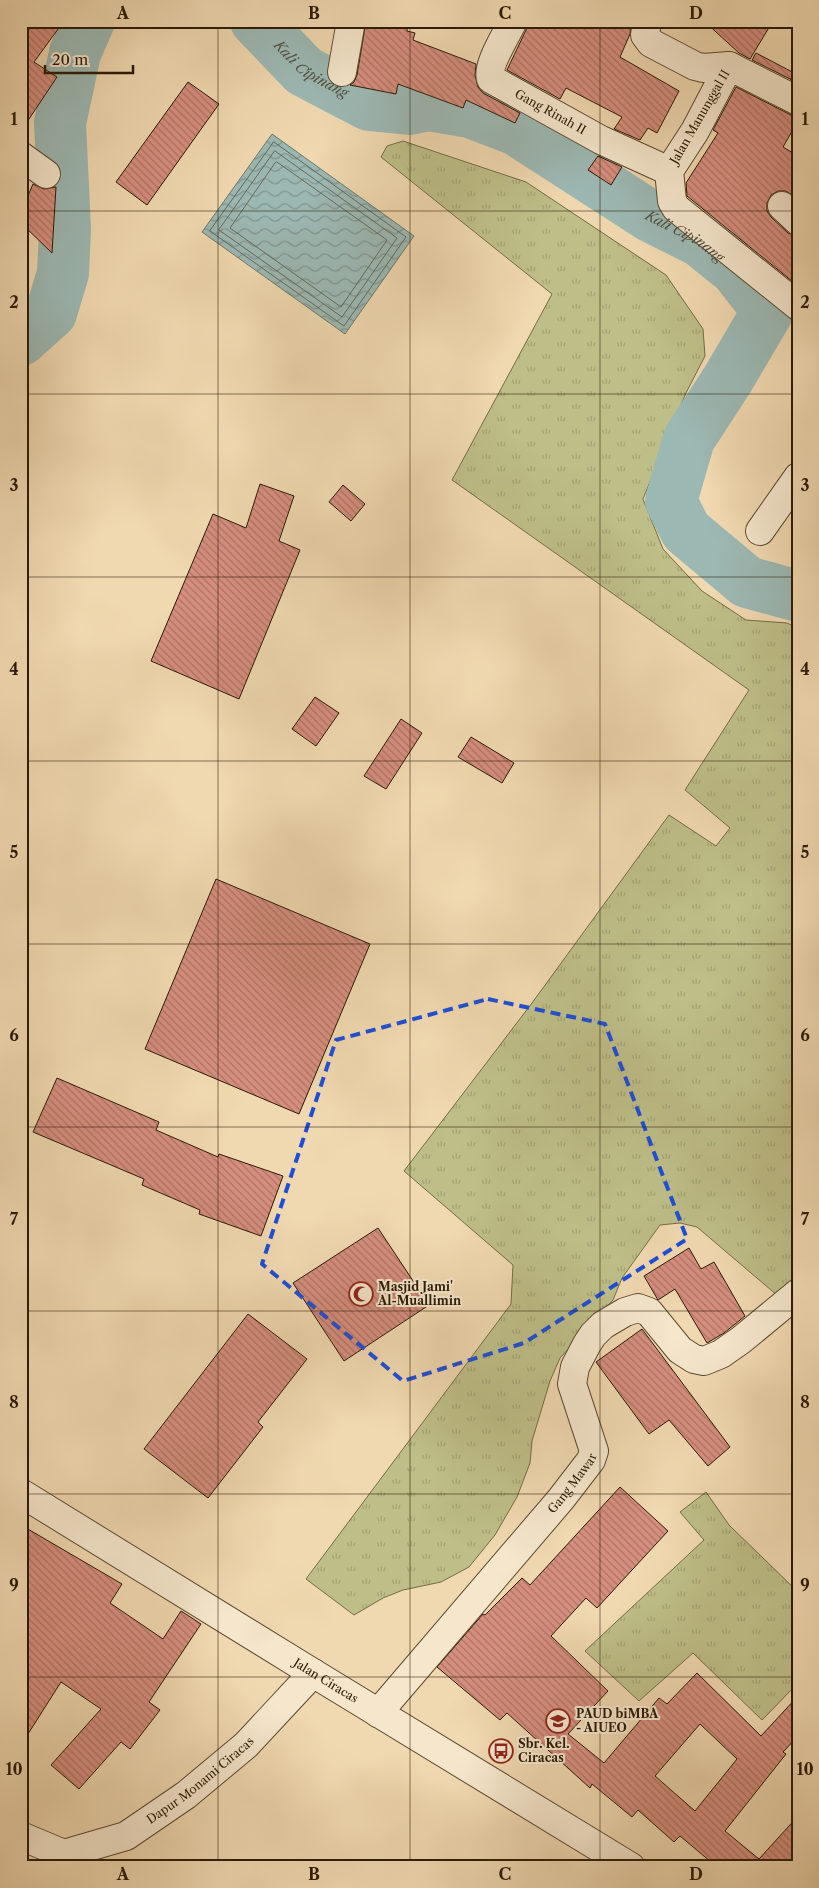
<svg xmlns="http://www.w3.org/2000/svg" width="819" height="1888" font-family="'Libre Caslon Text',serif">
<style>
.grass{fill:url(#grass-tufts);stroke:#746c46}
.water{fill:url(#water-waves);stroke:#6e796d}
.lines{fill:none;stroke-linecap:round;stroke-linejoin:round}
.shore{stroke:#63695c;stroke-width:1}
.river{stroke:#9cb8b3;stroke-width:52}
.building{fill:url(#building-back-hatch);stroke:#2a1a05;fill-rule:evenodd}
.minor-casing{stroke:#5c4a30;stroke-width:30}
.minor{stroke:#f5e6cc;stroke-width:28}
.marked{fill:none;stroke:#1d4ed8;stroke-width:4;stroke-dasharray:10 6;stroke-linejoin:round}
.grid{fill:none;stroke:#2a1a05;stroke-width:1;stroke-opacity:0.55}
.labels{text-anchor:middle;stroke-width:4;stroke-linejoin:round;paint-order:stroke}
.street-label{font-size:12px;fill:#2a1a05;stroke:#f5e6cc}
.poi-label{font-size:12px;font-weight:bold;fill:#2a1a05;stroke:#f5e6cc;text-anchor:start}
.water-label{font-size:14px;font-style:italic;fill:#525142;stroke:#f5e6cc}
.neatline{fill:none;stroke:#2a1a05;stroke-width:2}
.grid-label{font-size:16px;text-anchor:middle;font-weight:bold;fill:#2a1a05}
</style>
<defs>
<pattern id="grass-tufts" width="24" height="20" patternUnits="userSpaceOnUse" patternTransform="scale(1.25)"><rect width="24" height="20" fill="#bebe88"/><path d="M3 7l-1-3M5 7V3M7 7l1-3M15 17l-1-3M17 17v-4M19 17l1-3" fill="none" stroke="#a3a374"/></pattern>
<pattern id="water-waves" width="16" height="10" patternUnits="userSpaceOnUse" patternTransform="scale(1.25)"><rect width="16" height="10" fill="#9cb8b3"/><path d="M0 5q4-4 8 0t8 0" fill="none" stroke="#7f9590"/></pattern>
<pattern id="building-back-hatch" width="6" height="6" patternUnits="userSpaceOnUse" patternTransform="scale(1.25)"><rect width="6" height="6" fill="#d68e7e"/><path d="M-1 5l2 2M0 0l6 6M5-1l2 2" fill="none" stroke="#ae7365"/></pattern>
</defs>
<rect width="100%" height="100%" fill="#f0d8b0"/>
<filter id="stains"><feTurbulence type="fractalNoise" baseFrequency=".004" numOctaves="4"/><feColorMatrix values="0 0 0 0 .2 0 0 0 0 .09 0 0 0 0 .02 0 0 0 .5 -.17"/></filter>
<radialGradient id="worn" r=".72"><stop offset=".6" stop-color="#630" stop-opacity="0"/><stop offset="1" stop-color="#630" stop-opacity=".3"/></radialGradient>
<!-- grass -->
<g class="grass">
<polygon points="403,141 526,182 666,275 703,329 705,356 686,393 643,499 663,549 702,591 746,620 787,623 798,628 798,1283 778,1296 697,1227 680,1223 660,1225 622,1278 613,1300 560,1358 550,1381 532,1441 530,1463 517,1497 495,1535 469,1567 441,1582 403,1590 383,1598 354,1615 306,1579 511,1304 513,1265 404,1171 532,1003 669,815 716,846 730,828 685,790 749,690 452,480 552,294 381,157 387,146"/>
<polygon points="706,1492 729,1525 798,1592 798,1683 762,1720 693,1653 639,1701 585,1651 704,1540 680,1512"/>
</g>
<!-- water -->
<polygon class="water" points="272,134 414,236 345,334 202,232"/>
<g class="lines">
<!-- shore -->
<g class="shore">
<polygon points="274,142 406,237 344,326 210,231"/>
<polygon points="275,151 397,238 342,317 219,230"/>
<polygon points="277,162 387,240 341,307 230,228 275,163"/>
</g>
<!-- river -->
<g class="river">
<path id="s1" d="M256 21 304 71 369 105 409 109 429 105 470 112 517 130 650 216 700 241 736 270 768 311 728 379 689 439 671 501 686 531 747 582 798 596"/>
<polyline points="21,340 51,313 63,273 65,229 60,123 75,53 89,21"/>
</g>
</g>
<!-- building -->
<g class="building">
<polygon points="31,21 64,21 34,62 57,77 21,131 21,35"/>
<polygon points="366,21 408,21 407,31 415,33 413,40 476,64 475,75 478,87 483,93 520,113 515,123 466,100 463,108 398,84 396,94 350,85 354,82 357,75"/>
<polygon points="528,21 631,21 630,34 620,57 679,91 657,133 648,128 640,140 614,129 622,117 566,88 560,99 507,70 527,28"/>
<polygon points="704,21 773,21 750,59 739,53"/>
<polygon points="756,53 798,75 798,83 752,60"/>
<polygon points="188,82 219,104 147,205 116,182"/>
<polygon points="736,87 791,115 798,116 798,121 783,147 798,156 798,199 786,191 778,191 771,195 767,203 767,211 771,217 788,233 798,236 798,286 687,196 686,183 718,133 713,130"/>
<polygon points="598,156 622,167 611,185 588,170"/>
<polygon points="33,184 44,189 56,187 52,253 21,223 21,212"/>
<polygon points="260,484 294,496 279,541 300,550 239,699 151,661 213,514 246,528"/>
<polygon points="343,485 365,504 351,521 329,502"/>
<polygon points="315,697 339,713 316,746 292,729"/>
<polygon points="401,719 422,733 386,789 364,776"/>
<polygon points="471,737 514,763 502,783 458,757"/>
<polygon points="216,879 370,944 299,1114 145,1049"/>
<polygon points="57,1078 159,1122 156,1130 218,1157 219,1154 283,1176 261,1236 199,1214 200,1210 142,1185 144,1179 33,1132"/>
<polygon points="378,1228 429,1305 344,1361 293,1283"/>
<polygon points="689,1248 701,1269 714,1262 745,1316 724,1333 707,1343 675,1289 658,1300 644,1276"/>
<polygon points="248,1314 307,1359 258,1422 263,1427 208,1498 144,1449"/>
<polygon points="642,1329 730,1447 708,1466 669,1420 649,1434 596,1362"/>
<path d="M620 1487 668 1531 597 1608 586 1598 551 1636 608 1691 568 1734 604 1763 659 1698 667 1704 697 1673 761 1736 798 1696V1736L783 1752 786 1754 725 1831 759 1859 798 1816V1867H717L680 1836 674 1842 638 1810 632 1817 592 1784 590 1788 507 1713 500 1720 437 1667 483 1614 485 1615 522 1578 530 1585ZM700 1724 737 1759 695 1811 655 1776Z"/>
<polygon points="21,1525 122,1584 110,1603 163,1639 181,1611 201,1624 149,1702 160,1710 130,1749 121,1742 79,1789 51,1765 101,1709 61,1682 21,1745"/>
</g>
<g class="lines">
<!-- minor casing -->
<g class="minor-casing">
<g id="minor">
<path id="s2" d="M513 21C507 34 486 66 491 79L601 140 669 171"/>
<polyline points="647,21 645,35 651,43 695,66 703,68 729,66 695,131 669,171 672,201 676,208 798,306"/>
<polyline points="729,66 798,101"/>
<polyline points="342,72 351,21"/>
<polyline points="21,156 46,174"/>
<polyline points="782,206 798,221"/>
<polyline points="760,531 798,477"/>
<path id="s3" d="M21 1493 313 1673 631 1867"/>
<path id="s4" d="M378 1713 561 1499 591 1460 594 1451 572 1384 575 1367 587 1344 593 1335 603 1325 625 1312 638 1308 649 1312 680 1350 694 1359 704 1361 721 1354 741 1340 798 1293"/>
<path id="s5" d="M21 1836 64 1854 126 1836 186 1795 246 1745 313 1673"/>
</g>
</g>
<!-- minor -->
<use href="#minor" class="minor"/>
</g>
<!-- marked area -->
<path class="marked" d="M488 999 605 1024 687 1239 524 1343 403 1381 262 1264 336 1040Z"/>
<!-- grid -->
<path class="grid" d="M218 21V1867M410 21V1867M600 21V1867M21 211H798M21 394H798M21 577H798M21 761H798M21 944H798M21 1127H798M21 1311H798M21 1494H798M21 1677H798"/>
<!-- icons -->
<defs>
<g id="mosque-ring" transform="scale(1.25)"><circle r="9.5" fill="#f5e6cc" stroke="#8f2418" stroke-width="1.5"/><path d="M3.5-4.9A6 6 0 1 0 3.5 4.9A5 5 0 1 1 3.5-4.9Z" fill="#8f2418"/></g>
<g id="school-ring" transform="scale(1.25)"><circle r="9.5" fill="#f5e6cc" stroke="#8f2418" stroke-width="1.5"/><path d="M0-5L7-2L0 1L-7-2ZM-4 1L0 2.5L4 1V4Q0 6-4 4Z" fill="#8f2418"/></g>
<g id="bus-ring" transform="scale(1.25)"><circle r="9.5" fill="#f5e6cc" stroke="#8f2418" stroke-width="1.5"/><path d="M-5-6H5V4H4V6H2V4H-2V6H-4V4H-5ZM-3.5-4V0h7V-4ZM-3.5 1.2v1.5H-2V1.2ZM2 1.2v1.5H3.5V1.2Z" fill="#8f2418"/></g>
</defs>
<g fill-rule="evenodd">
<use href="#mosque-ring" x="361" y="1294"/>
<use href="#school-ring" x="558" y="1721"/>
<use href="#bus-ring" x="501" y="1751"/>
</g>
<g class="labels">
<!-- street labels -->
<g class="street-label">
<text dy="4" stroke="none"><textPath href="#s2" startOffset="131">Gang Rinah II</textPath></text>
<text transform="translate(700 117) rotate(-60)" y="4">Jalan Manunggal II</text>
<text dy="4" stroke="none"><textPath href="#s4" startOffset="301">Gang Mawar</textPath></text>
<text dy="4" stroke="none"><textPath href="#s3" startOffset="358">Jalan Ciracas</textPath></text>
<text dy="4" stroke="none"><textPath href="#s5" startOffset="204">Dapur Monami Ciracas</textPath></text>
</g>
<!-- poi labels -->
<g class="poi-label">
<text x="378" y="1291">Masjid Jami'<tspan x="378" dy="14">Al-Muallimin</tspan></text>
<text x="576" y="1718">PAUD biMBA<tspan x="576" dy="14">- AIUEO</tspan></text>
<text x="518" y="1748">Sbr. Kel.<tspan x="518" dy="14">Ciracas</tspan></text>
</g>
<!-- water labels -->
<g class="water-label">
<text dy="5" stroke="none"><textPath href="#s1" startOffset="74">Kali Cipinang</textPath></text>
<text dy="5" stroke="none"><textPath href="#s1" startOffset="494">Kali Cipinang</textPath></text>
</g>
</g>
<!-- margin -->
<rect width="819" height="1888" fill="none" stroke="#f0d8b0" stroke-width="55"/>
<!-- scale -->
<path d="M45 65v8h88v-8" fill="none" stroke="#2a1a05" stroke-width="2.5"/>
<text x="52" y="65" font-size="15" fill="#2a1a05" stroke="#f5e6cc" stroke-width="4" paint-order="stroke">20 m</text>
<rect x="28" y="28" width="764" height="1832" class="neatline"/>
<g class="grid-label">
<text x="123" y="19">A</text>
<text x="314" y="19">B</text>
<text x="505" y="19">C</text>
<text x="696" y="19">D</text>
<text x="14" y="125">1</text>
<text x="805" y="125">1</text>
<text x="14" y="308">2</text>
<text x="805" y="308">2</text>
<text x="14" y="491">3</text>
<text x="805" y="491">3</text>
<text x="14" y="675">4</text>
<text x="805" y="675">4</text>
<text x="14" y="858">5</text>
<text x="805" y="858">5</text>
<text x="14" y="1041">6</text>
<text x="805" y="1041">6</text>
<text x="14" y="1225">7</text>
<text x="805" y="1225">7</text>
<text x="14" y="1408">8</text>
<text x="805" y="1408">8</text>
<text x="14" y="1591">9</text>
<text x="805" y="1591">9</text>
<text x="14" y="1775">10</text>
<text x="805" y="1775">10</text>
<text x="123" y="1880">A</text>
<text x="314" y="1880">B</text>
<text x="505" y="1880">C</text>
<text x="696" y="1880">D</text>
</g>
<rect width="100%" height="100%" filter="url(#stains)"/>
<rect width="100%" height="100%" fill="url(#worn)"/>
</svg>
